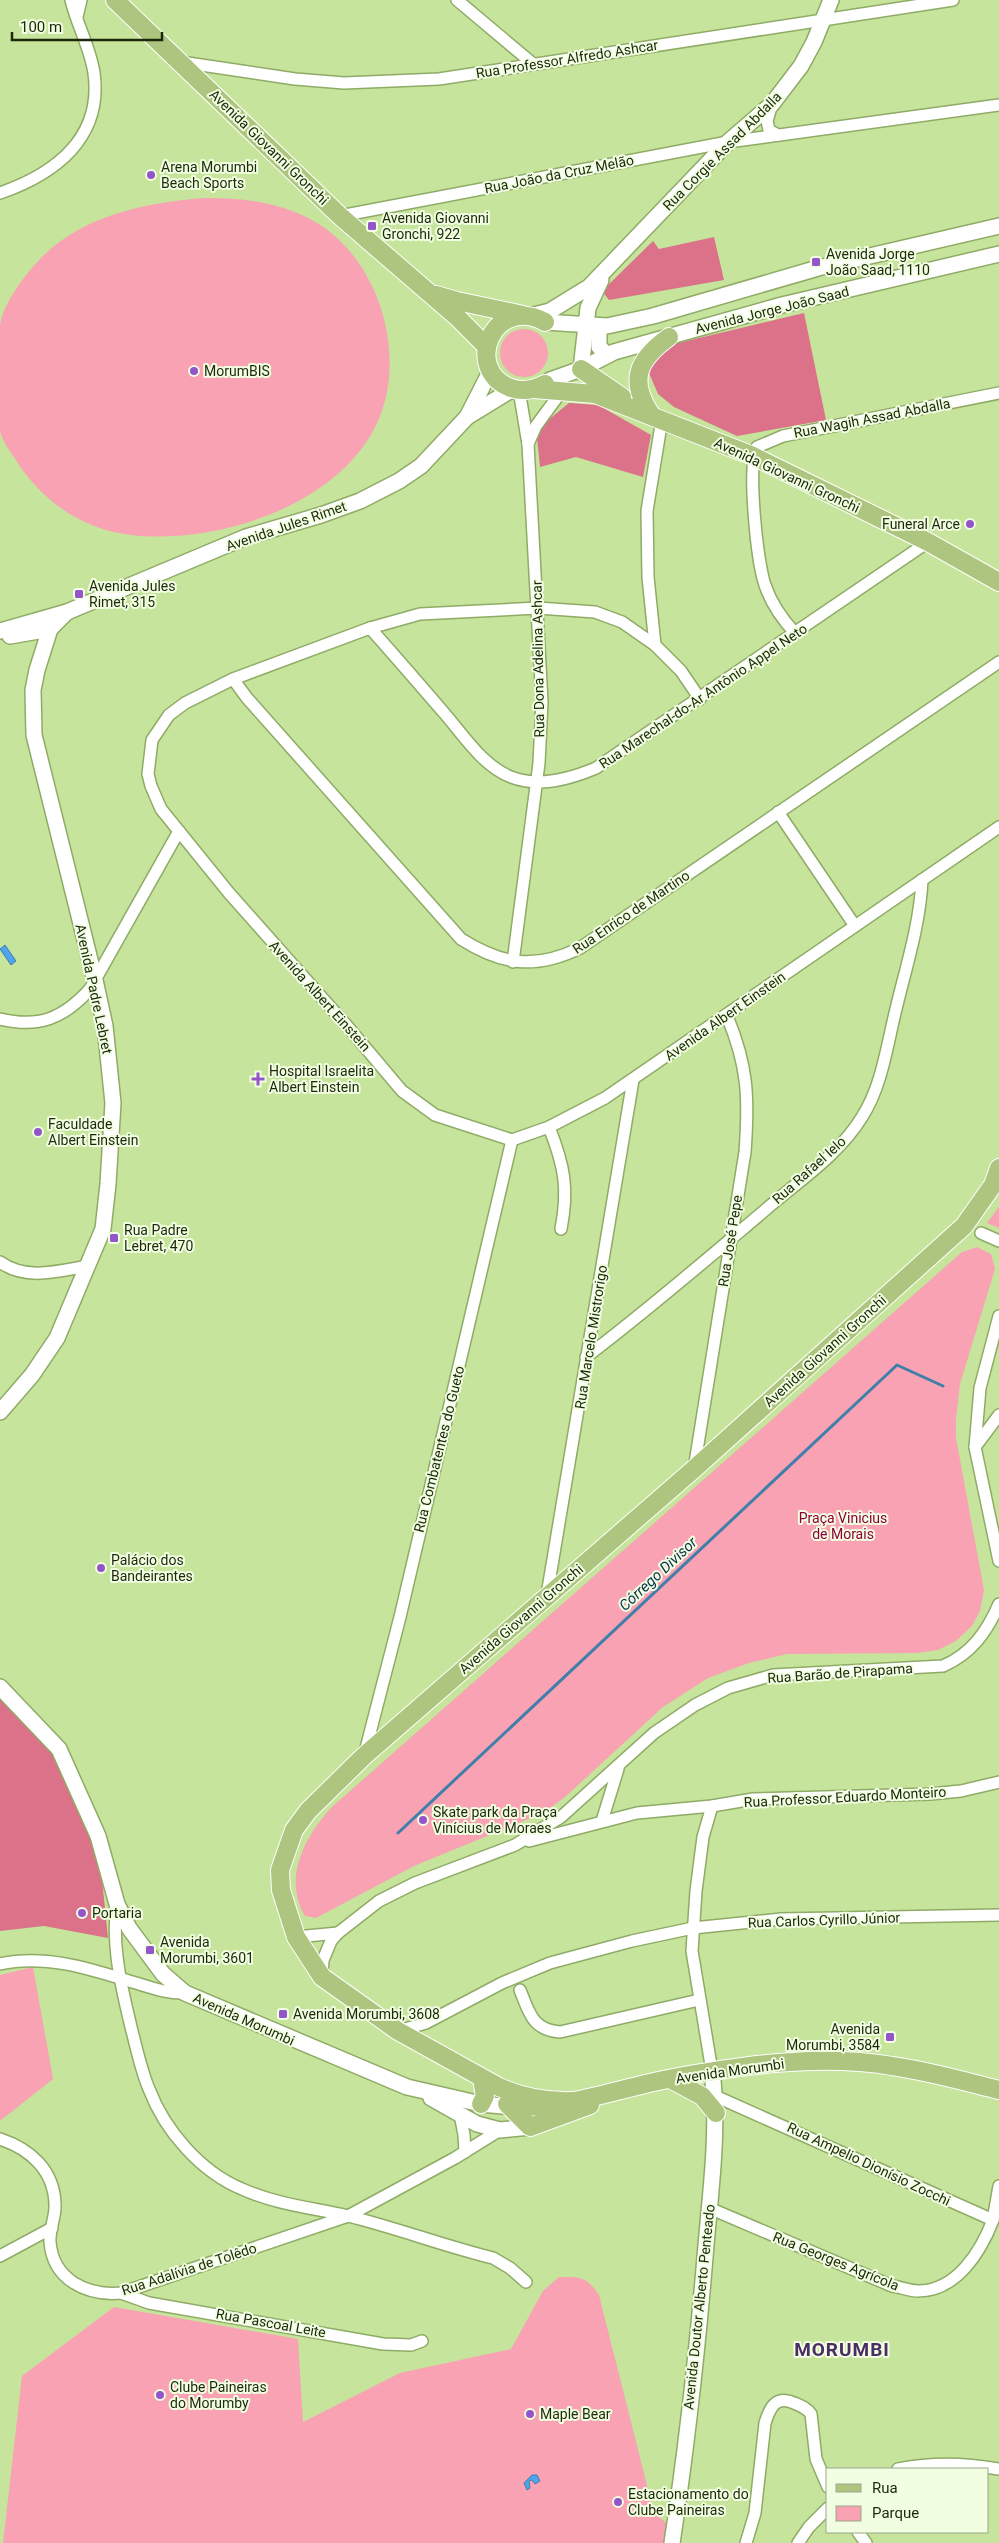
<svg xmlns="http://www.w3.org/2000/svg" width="999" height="2543" font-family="Roboto,sans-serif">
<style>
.green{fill:#f9a2b3}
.forest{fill:#dc718a}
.water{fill:#4ea4ed;stroke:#3f7fa9}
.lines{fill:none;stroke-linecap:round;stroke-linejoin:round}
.stream{stroke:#3f7fa9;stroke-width:3}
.street-casing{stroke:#8fab66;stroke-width:14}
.secondary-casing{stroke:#8fab66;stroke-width:18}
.primary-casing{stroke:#fff;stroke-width:20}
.street{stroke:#fff;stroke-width:11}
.secondary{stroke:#fff;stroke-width:15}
.primary{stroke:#adc57f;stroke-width:18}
.poi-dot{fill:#9454ca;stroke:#f1fee1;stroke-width:2}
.labels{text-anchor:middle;stroke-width:4;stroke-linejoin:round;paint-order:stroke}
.street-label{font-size:14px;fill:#1d280b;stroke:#f1fee1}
.poi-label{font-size:14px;fill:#1d280b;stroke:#f1fee1;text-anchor:start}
.park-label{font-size:14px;fill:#8c003b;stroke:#f1fee1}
.water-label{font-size:15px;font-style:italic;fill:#0c304d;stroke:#f1fee1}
.district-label{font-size:19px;font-weight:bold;letter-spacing:1px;fill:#4b2c65;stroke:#f1fee1}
</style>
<rect width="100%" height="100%" fill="#c6e49c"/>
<!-- green -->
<g class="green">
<path d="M205 198C242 198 279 202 312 220 378 256 408 353 378 421 341 505 217 545 131 535 81 529 40 500 14 457 9 450 2 440 0 431 0 414 0 391 0 373 0 357 0 341 0 326 2 304 27 272 42 257 84 215 148 202 205 198Z"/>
<circle cx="524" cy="353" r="24"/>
<polygon points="999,1207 999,1228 987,1223"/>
<path d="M977 1247 991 1254 995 1269 960 1384 956 1419V1438L984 1590 980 1611 972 1626 956 1641 938 1650 917 1653 787 1654 749 1663 708 1678 663 1707 564 1798 543 1813 414 1866 316 1918 305 1916C282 1878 306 1834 333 1806L962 1252Z"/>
<polygon points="33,1967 53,2079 0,2121 0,1975"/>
<path d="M559 2277C580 2277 586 2276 599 2295L654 2513 669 2525 666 2543H3L22 2376 114 2307 298 2339 303 2422 400 2373 511 2349 543 2291Z"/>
</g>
<!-- forest -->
<g class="forest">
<polygon points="714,237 724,280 609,300 602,291 653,241 659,249"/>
<polygon points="804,313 826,420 737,436 674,407 658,394 649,373 657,353 674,344"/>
<polygon points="569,403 598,405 651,435 643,477 576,457 540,467 537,438 547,421"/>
<polygon points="0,1697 34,1725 68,1769 88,1822 101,1869 108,1938 44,1926 0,1931"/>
</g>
<!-- water -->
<g class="water">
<polygon points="5,945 16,961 11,965 0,949"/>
<polygon points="532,2475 537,2475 540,2481 535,2484 532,2480 529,2481 530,2488 527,2490 524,2483"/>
</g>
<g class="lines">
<!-- stream -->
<polyline class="stream" points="398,1833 897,1365 943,1386"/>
<!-- street casing -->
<g class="street-casing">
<g id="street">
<polyline points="457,0 532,63"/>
<polyline points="77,17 81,0"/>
<polyline points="181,62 295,79 344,83 439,79 953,0"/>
<polyline points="772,104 767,121 769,130 778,135"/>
<path d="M0 193C55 174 103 138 94 73 90 47 77 25 71 0"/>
<polyline points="340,216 728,142 999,105"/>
<polyline points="528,444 536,426 561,392"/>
<path d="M370 628C395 656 420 685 445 714 464 736 483 766 511 777 539 788 570 779 596 768L928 542"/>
<path d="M795 633C782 619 771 603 765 585 757 562 747 467 757 447L783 436 999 393"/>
<polyline points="655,645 648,577 647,511 662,419"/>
<path d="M233 679 247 698 461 939C502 965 535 970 580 948L999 662"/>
<polyline points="700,699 681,671 655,645 622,622 595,612 538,608 420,614 370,628 233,679 185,703 169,715 152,740 148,774 151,786 161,809 229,893 348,1027 402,1091 435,1115 512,1140 549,1127 605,1098 999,827"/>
<polyline points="778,812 855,926"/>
<polyline points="513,962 539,763 542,702 528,444 519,390"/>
<path d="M0 1019C39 1028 63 1019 90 989L179 831"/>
<path d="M549 1127C564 1165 569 1188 561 1229"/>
<polyline points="981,1233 999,1241"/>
<path d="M0 1262C26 1281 59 1271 88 1266"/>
<polyline points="999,1316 980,1388 975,1447 999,1561"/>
<path d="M586 1357C648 1310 706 1260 764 1211 797 1182 839 1155 862 1117 882 1086 887 1045 896 1009 906 967 920 924 922 880"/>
<polyline points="975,1447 999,1415"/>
<path d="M694 1469 745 1152C749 1098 748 1066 727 1016"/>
<polyline points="547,1595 633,1080"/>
<polyline points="364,1756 400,1617 512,1140"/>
<polyline points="602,1821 618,1769"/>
<polyline points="529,1841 637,1813 712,1806 753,1799 930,1794 961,1791 999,1782"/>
<path d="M117 1904C111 1946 122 1990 132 2031 137 2050 141 2070 149 2089 165 2131 201 2172 242 2189 275 2204 313 2208 348 2216 397 2228 444 2246 493 2258L510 2268 526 2282"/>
<polyline points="296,1937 338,1933"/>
<path d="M0 1964C43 1954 88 1968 129 1981 147 1986 166 1994 185 1993"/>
<path d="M322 1976 323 1960 331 1941 338 1933 379 1901 415 1883 515 1845 561 1817 654 1733 695 1705 728 1688 773 1675 943 1666C971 1654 987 1632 999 1604"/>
<path d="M520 1990C529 2012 532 2030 560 2032L699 2000"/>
<polyline points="398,2031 426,2023 502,1983 550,1963 632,1941 693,1928 781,1919 999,1915"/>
<polyline points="712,2071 692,1951 696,1891 703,1837 712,1806"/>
<polyline points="715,2096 993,2220 999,2186"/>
<polyline points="460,2114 464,2135 465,2152"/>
<path d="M0 2139C30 2149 54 2170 55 2204 56 2217 49 2229 50 2242 53 2280 87 2296 121 2293L348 2216 455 2158 500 2130"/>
<path d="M709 2208 892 2286C900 2287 910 2291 918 2291 957 2291 981 2251 993 2220"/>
<polyline points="0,2256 52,2228"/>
<polyline points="121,2293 149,2303 383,2344 411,2345 422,2341"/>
<path d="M898 2469C932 2462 965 2463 999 2469"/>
<polyline points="858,2532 866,2543"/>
<path d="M746 2543 755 2513 765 2423C770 2407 776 2395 794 2403 801 2406 807 2408 811 2414L816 2459 828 2487"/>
<polyline points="798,2543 809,2527 828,2508"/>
</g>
</g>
<!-- secondary casing -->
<g class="secondary-casing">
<g id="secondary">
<polyline points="529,316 550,311 589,287 728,142 772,104 801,66 814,42 831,0"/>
<polyline points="545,322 607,326 653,316 818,268 999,226"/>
<polyline points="599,327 599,347 608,355"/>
<polyline points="581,369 588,308 601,280"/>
<polyline points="550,380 581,369 614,352 782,305 999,254"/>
<polyline points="467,417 491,370"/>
<polyline points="0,631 67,612 246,537 321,515 360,501 399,481 421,466 467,417 513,389"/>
<polyline points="10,636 50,629"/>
<polyline points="0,1412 32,1375 57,1338 103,1229 108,1184 113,1103 105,1026 95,980 34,735 33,690 37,670 50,629 67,612"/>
<polyline points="0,1687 59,1749 98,1836 117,1904 129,1928 163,1974 185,1993 407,2087 481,2104 512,2107"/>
<polyline points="431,2098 477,2124 500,2130 530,2127"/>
<path d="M672 2543C687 2445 698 2344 706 2245 711 2187 719 2130 712 2071"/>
</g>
</g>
<!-- primary casing -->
<g class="primary-casing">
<g id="primary">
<polyline points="115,0 340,216 457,317 487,347"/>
<polyline points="436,295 457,301 523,315"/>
<polyline points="581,369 622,397"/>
<path d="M545 384C534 390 523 392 511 388 462 370 493 294 545 322"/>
<polyline points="534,389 595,394 753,456 928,542 999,582"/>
<path d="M652 416C628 381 637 360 669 337"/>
<polyline points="670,2079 702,2096 716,2113"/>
<path d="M573 2101C546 2102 523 2098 499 2087L398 2031 322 1977 296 1937 281 1890 280 1870 294 1830 308 1811 364 1756 694 1469 964 1226 993 1185 999 1168"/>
<polyline points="481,2104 485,2096 482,2079"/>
<polyline points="507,2104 530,2127 590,2105"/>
<path d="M512 2107C567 2109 619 2088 673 2078 743 2065 820 2054 892 2066 928 2071 963 2081 999 2090"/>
</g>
</g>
<!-- street -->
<use href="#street" class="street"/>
<!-- secondary -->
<use href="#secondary" class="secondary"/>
<!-- primary -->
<use href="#primary" class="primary"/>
</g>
<!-- markers -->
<g class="poi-dot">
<circle cx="151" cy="175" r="5"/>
<rect x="367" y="221" width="10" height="10" rx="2.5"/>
<rect x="811" y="257" width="10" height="10" rx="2.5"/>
<circle cx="194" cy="371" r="5"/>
<circle cx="970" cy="524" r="5"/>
<rect x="74" y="589" width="10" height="10" rx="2.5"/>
<path d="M255.5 1071.5h5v5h5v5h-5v5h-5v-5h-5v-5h5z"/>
<circle cx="38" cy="1132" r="5"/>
<rect x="109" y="1233" width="10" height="10" rx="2.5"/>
<circle cx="101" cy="1568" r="5"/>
<circle cx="423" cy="1820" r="5"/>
<circle cx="82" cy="1913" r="5"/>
<rect x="145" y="1945" width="10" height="10" rx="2.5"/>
<rect x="278" y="2009" width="10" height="10" rx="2.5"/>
<rect x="885" y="2032" width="10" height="10" rx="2.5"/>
<circle cx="160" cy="2395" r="5"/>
<circle cx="530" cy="2414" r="5"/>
<circle cx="618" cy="2502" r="5"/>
</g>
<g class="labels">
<!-- street labels -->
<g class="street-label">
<text transform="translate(567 59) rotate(-9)" y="5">Rua Professor Alfredo Ashcar</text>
<text transform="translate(269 147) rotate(44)" y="5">Avenida Giovanni Gronchi</text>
<text transform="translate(722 151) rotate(-45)" y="5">Rua Corgie Assad Abdalla</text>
<text transform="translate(559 174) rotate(-11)" y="5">Rua João da Cruz Melão</text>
<text transform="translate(772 310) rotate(-14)" y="5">Avenida Jorge João Saad</text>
<text transform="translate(872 418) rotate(-11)" y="5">Rua Wagih Assad Abdalla</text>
<text transform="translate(787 475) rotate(25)" y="5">Avenida Giovanni Gronchi</text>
<text transform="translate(286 526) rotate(-19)" y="5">Avenida Jules Rimet</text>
<text transform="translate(538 659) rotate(-91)" y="5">Rua Dona Adelina Ashcar</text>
<text transform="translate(703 696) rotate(-34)" y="5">Rua Marechal-do-Ar Antônio Appel Neto</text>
<text transform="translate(631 912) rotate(-34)" y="5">Rua Enrico de Martino</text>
<text transform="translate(94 989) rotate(78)" y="5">Avenida Padre Lebret</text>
<text transform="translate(320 996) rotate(48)" y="5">Avenida Albert Einstein</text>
<text transform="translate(725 1016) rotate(-35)" y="5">Avenida Albert Einstein</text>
<text transform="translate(809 1170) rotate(-42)" y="5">Rua Rafael Ielo</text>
<text transform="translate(730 1241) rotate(-81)" y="5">Rua José Pepe</text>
<text transform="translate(591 1337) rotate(-81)" y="5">Rua Marcelo Mistrorigo</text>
<text transform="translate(825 1351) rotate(-42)" y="5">Avenida Giovanni Gronchi</text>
<text transform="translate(439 1449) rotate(-76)" y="5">Rua Combatentes do Gueto</text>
<text transform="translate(521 1619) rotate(-41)" y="5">Avenida Giovanni Gronchi</text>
<text transform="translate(840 1673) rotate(-4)" y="5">Rua Barão de Pirapama</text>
<text transform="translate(845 1797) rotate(-3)" y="5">Rua Professor Eduardo Monteiro</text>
<text transform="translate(824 1920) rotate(-2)" y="5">Rua Carlos Cyrillo Júnior</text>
<text transform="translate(244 2019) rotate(24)" y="5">Avenida Morumbi</text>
<text transform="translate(730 2071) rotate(-8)" y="5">Avenida Morumbi</text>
<text transform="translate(869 2164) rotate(25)" y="5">Rua Ampelio Dionísio Zocchi</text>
<text transform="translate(836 2261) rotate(22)" y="5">Rua Georges Agrícola</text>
<text transform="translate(189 2269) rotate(-18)" y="5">Rua Adalívia de Tolêdo</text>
<text transform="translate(699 2307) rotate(-84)" y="5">Avenida Doutor Alberto Penteado</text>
<text transform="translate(271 2323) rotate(10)" y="5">Rua Pascoal Leite</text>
</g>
<!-- poi labels -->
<g class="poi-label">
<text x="161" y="172">Arena Morumbi<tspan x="161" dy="16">Beach Sports</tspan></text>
<text x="382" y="223">Avenida Giovanni<tspan x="382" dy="16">Gronchi, 922</tspan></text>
<text x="826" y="259">Avenida Jorge<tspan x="826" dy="16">João Saad, 1110</tspan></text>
<text x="204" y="376">MorumBIS</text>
<text x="960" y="529" text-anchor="end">Funeral Arce</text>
<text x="89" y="591">Avenida Jules<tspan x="89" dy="16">Rimet, 315</tspan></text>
<text x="269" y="1076">Hospital Israelita<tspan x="269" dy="16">Albert Einstein</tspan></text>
<text x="48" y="1129">Faculdade<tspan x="48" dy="16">Albert Einstein</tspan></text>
<text x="124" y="1235">Rua Padre<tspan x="124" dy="16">Lebret, 470</tspan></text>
<text x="111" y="1565">Palácio dos<tspan x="111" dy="16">Bandeirantes</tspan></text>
<text x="433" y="1817">Skate park da Praça<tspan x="433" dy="16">Vinícius de Moraes</tspan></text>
<text x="92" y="1918">Portaria</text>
<text x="160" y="1947">Avenida<tspan x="160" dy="16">Morumbi, 3601</tspan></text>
<text x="293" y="2019">Avenida Morumbi, 3608</text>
<text x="880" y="2034" text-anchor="end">Avenida<tspan x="880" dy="16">Morumbi, 3584</tspan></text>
<text x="170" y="2392">Clube Paineiras<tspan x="170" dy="16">do Morumby</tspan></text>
<text x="540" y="2419">Maple Bear</text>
<text x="628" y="2499">Estacionamento do<tspan x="628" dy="16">Clube Paineiras</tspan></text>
</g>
<!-- park labels -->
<g class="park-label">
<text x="843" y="1523">Praça Vinicius<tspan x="843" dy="16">de Morais</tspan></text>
</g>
<!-- water labels -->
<g class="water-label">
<text transform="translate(658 1574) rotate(-43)" y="5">Córrego Divisor</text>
</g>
<!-- district labels -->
<g class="district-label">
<text x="842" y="2356">MORUMBI</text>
</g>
</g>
<!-- legend -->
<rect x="826" y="2468" width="162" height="65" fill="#f1fee1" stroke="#9ca88b"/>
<rect x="836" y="2484" width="25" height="8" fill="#adc57f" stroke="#9ca88b"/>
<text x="872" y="2493" font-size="15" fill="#1d280b">Rua</text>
<rect x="836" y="2506" width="25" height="15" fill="#f9a2b3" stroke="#9ca88b"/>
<text x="872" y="2518" font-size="15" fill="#1d280b">Parque</text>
<!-- scale -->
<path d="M12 32v8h150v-8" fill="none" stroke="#1d280b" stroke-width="2.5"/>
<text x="20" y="32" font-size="15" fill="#1d280b" stroke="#f1fee1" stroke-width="4" paint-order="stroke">100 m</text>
</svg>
